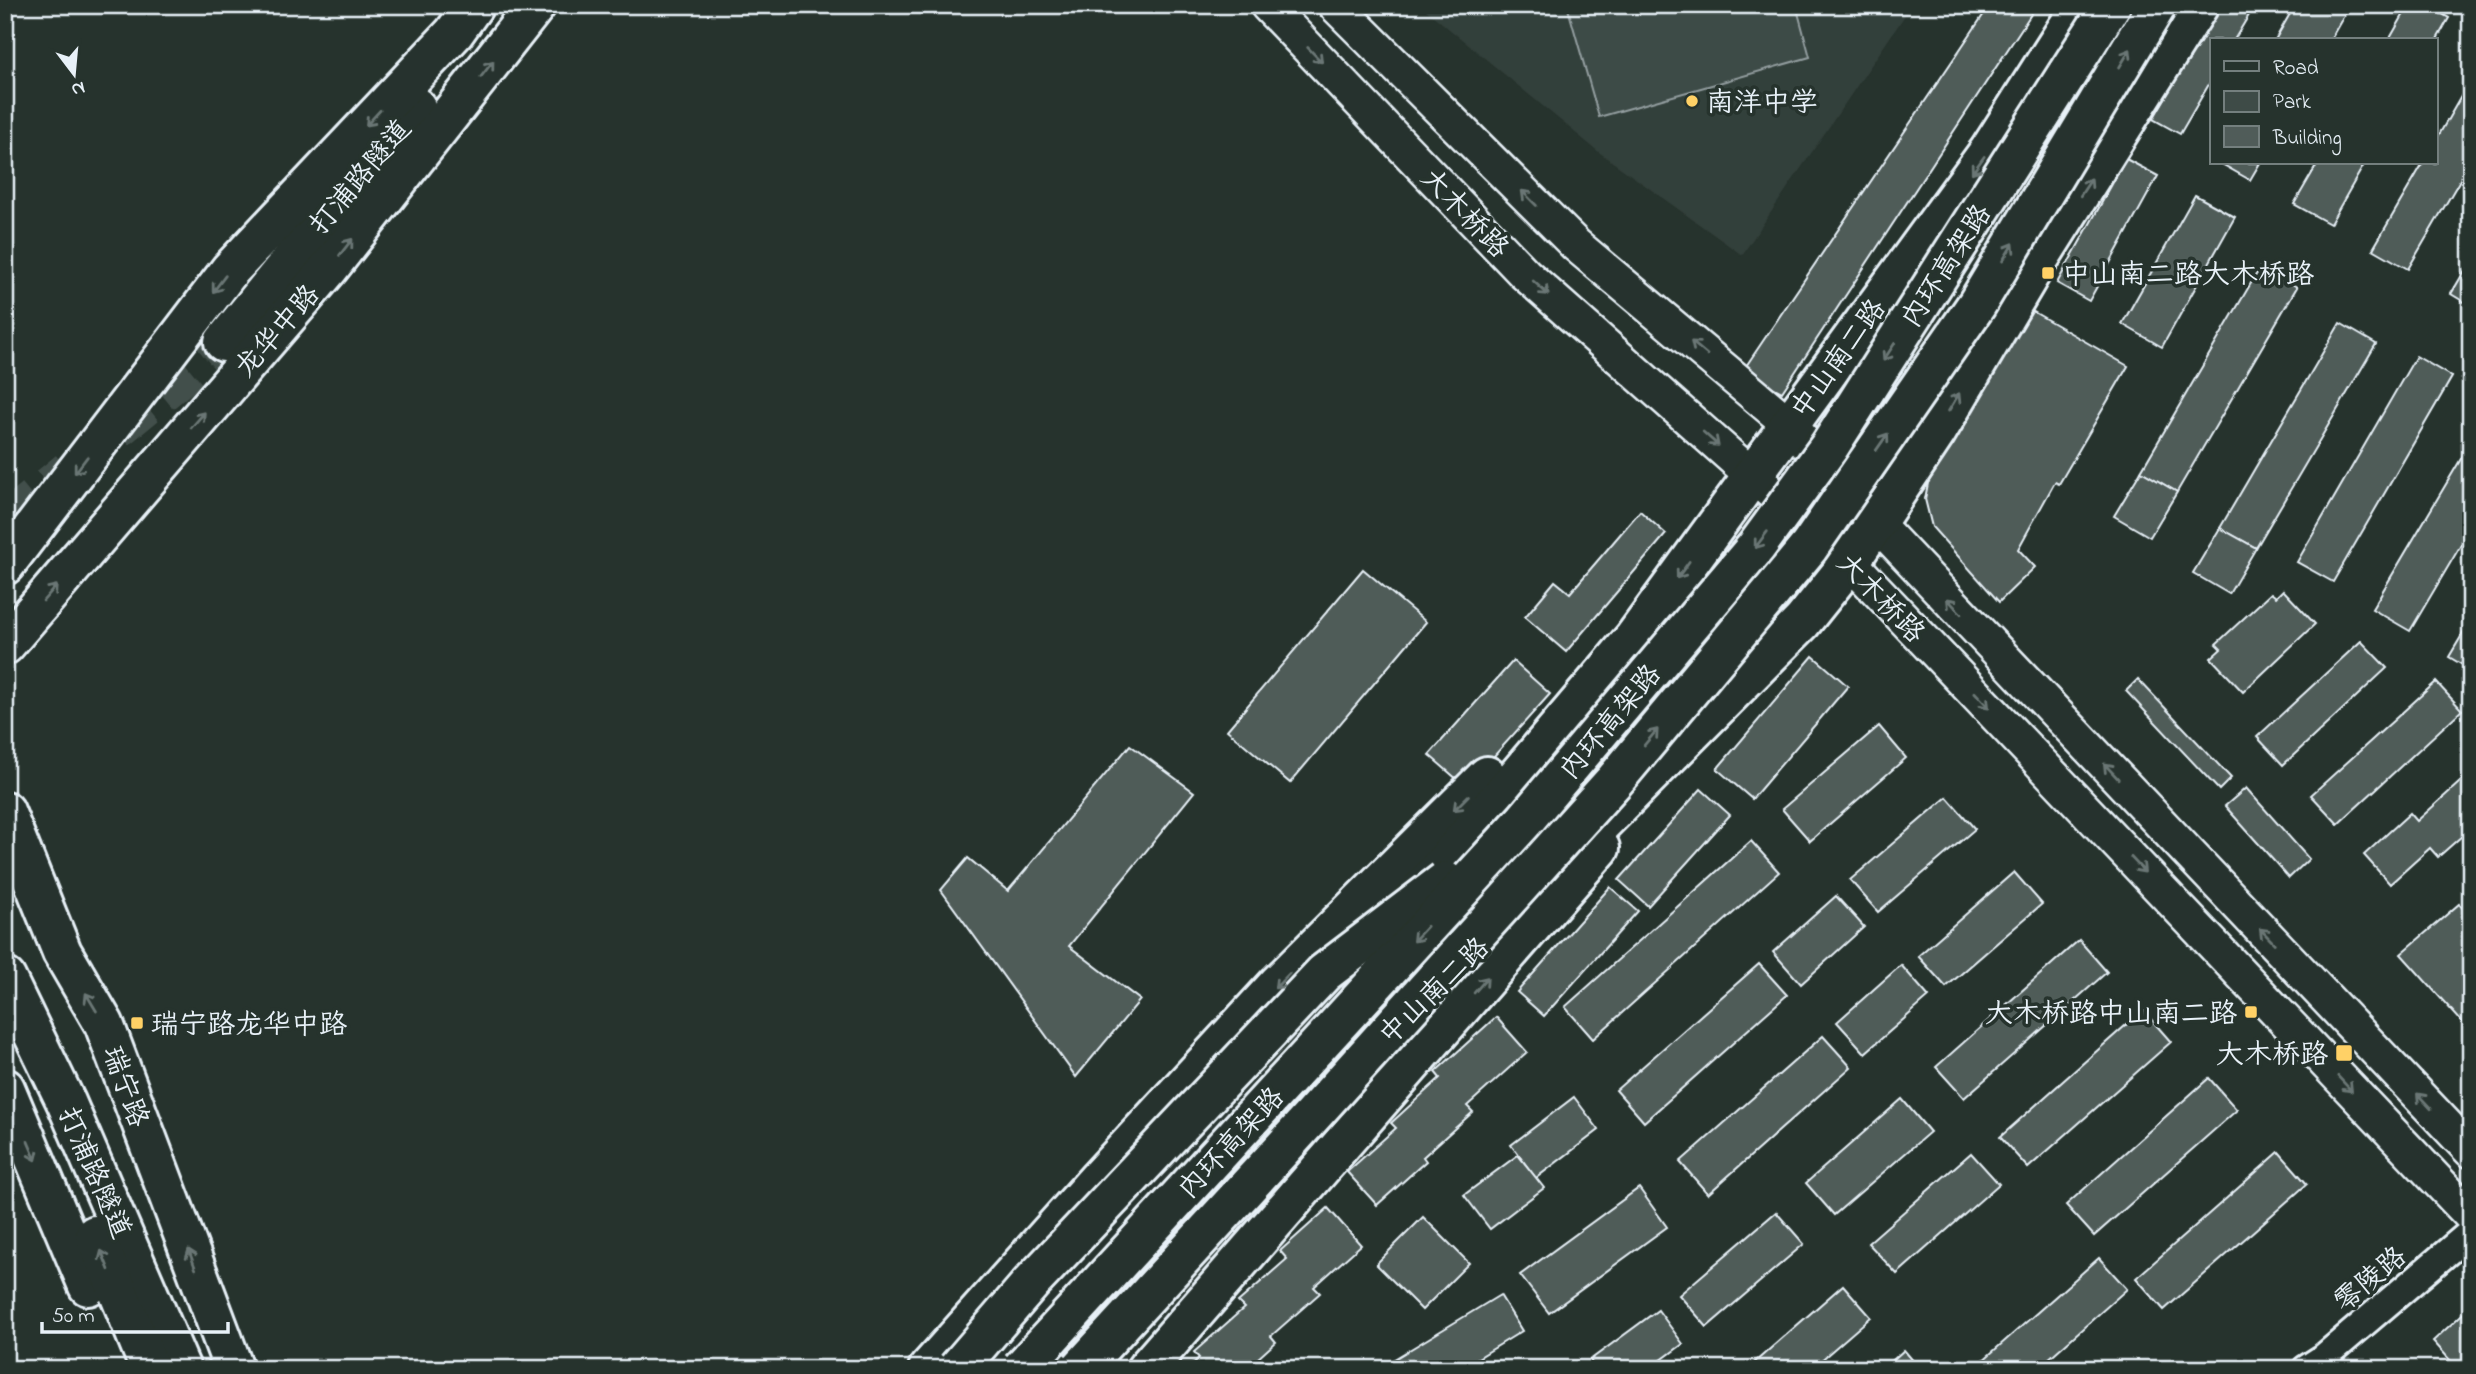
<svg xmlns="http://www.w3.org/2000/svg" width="2476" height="1374" font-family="'Indie Flower','LXGW WenKai TC',sans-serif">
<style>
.built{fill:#333f3a}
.green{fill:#3e4b47;stroke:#939ea0;stroke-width:2}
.building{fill:#505c59;stroke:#e8f1f8;stroke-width:2}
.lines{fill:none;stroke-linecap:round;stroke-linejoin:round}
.secondary-tunnel{stroke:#43504b;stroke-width:38;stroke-dasharray:38 19;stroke-linecap:butt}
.minor-casing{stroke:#e8f1f8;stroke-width:32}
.tertiary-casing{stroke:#e8f1f8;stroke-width:38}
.secondary-casing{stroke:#e8f1f8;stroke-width:44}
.primary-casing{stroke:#e8f1f8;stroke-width:44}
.minor{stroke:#26332d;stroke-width:26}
.tertiary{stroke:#26332d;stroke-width:33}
.secondary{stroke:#26332d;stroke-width:38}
.primary{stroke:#26332d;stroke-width:38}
.trunk-bridge-casing{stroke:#e8f1f8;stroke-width:44;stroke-linecap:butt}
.trunk-bridge{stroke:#26332d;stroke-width:38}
.oneway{stroke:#6a7674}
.poi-dot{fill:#ffd166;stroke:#26332d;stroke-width:2.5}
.labels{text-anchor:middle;stroke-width:7;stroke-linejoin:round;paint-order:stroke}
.poi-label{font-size:28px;fill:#e8f1f8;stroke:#26332d;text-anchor:start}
.street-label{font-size:28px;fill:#e8f1f8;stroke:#26332d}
</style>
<rect width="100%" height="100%" fill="#26332d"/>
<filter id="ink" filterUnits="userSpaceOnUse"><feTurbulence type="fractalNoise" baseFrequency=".0143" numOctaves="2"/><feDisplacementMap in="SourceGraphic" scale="14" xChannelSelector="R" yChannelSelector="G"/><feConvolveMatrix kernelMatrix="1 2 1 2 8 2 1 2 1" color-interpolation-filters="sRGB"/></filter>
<g filter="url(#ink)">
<!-- built -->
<polygon class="built" points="1420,5 1912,5 1742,255 1600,153"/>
<!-- green -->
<polygon class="green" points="1567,5 1796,5 1810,57 1599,117"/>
<!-- building -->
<g class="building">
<polygon points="1990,5 2037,5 1782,392 1742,372"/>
<polygon points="2219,5 2255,5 2234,40 2212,40 2212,79 2180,134 2153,119"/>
<polygon points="2295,5 2350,5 2330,40 2275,40"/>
<polygon points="2409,5 2426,5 2449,18 2436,41 2389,40"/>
<polygon points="2471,79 2471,161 2408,269 2373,249 2423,163 2436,163 2436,140"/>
<polygon points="2126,159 2158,176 2089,301 2057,283"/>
<polygon points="2220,163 2260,163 2250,180"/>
<polygon points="2318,163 2365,163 2330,224 2294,204"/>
<polygon points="2195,195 2235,217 2162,347 2122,324"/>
<polygon points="2471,260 2471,306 2451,294"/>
<polygon points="2261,266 2297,287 2177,492 2141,471"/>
<polygon points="2025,307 2128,366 2059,484 2055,482 2018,549 2035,567 1999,602 1932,527 1925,499 1928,483"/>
<polygon points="2340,323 2376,344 2256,548 2220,528"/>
<polygon points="2416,356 2452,377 2333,582 2297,562"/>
<polygon points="2471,442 2471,528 2410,631 2372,609"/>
<polygon points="2141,471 2177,492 2150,537 2114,516"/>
<polygon points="1640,511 1666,534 1566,652 1525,617 1555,581 1570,593"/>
<polygon points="2220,528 2256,548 2229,594 2193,573"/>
<polygon points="1363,569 1426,622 1290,783 1227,730"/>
<polygon points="2283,590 2315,624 2243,692 2211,658 2221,649 2216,644 2271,593 2276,597"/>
<polygon points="2471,620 2471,670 2449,657"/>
<polygon points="2361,641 2387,668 2283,765 2257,737"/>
<polygon points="1813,656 1848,686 1752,799 1717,769"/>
<polygon points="1513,661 1550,694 1466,787 1429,755"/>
<polygon points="2138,679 2231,778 2219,790 2126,691"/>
<polygon points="2436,682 2462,710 2338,824 2311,795"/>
<polygon points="1879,726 1906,758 1810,841 1782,809"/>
<polygon points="1130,745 1194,792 1069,946 1140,1000 1076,1077 941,890 968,858 1008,891"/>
<polygon points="2471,772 2471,828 2438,857 2430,848 2390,884 2364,855 2410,813 2417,821"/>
<polygon points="2246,788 2309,859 2289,878 2225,806"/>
<polygon points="1701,789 1730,815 1648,906 1619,880"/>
<polygon points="1947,797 1975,829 1878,912 1850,880"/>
<polygon points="1751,841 1779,872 1593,1039 1565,1007"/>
<polygon points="2014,872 2042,904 1946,987 1918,956"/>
<polygon points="1610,887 1638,911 1544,1016 1517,992"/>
<polygon points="1836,896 1864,927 1801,984 1773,952"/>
<polygon points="2459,904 2471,917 2471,1032 2401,954"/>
<polygon points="2079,940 2107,972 1964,1098 1936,1067"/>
<polygon points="1759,964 1787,995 1644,1122 1616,1090"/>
<polygon points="1901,965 1929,997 1865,1053 1837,1022"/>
<polygon points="2143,1010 2171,1042 2028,1168 2000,1137"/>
<polygon points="1496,1017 1527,1052 1467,1106 1473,1112 1423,1157 1426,1161 1377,1205 1347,1172 1396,1128 1391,1123 1440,1078 1435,1072"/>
<polygon points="1823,1036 1851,1067 1708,1194 1680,1162"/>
<polygon points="2209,1078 2237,1110 2094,1236 2066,1205"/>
<polygon points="1574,1097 1599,1130 1536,1178 1511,1145"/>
<polygon points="1902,1099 1930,1132 1834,1215 1806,1183"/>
<polygon points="2279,1152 2307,1184 2164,1310 2136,1278"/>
<polygon points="1971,1153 1999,1184 1897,1274 1868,1243"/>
<polygon points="1518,1155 1544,1188 1490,1229 1464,1195"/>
<polygon points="1639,1188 1667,1227 1549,1313 1520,1275"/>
<polygon points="1328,1208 1361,1245 1314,1287 1320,1293 1271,1336 1276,1342 1246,1369 1187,1369 1199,1358 1194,1352 1244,1308 1238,1302 1287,1259 1280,1251"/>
<polygon points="1776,1212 1804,1244 1707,1327 1679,1295"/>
<polygon points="1423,1217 1469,1263 1422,1310 1376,1264"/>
<polygon points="2099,1258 2127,1289 2037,1369 1973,1369"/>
<polygon points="1843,1285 1871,1317 1811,1369 1747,1369"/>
<polygon points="1500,1295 1522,1331 1460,1369 1396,1369 1391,1361"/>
<polygon points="2471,1306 2471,1362 2463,1369 2458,1369 2433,1341"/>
<polygon points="1658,1310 1683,1344 1649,1369 1596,1369 1590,1360"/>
<polygon points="1904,1350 1920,1369 1883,1369"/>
</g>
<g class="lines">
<!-- secondary-tunnel -->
<g class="secondary-tunnel">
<polyline points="117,430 224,342"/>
<polyline points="5,522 68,470"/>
</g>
<!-- minor casing -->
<g class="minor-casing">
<polyline id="minor" points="2306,1369 2323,1358 2471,1232"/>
</g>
<!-- tertiary casing -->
<g class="tertiary-casing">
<g id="tertiary">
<polyline points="1267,5 1525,274 1850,562 2471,1216"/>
<polyline points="1335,5 1576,245 1789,424 1876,523 2471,1151"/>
</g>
</g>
<!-- secondary casing -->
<g class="secondary-casing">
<g id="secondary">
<polyline points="224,342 416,107"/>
<polyline points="5,565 230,270 454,33 474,5"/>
<polyline points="5,645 330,267 536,5"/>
<polyline points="5,811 62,952 104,1024 234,1369"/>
<polyline points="6,978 66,1102 181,1369"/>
<polyline points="5,1088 88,1286"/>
<polyline points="95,1235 150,1369"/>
</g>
</g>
<!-- primary casing -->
<g class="primary-casing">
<g id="primary">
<polyline points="1566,859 1802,622 1850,562 1936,433 2034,267 2199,5"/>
<polyline points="928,1369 1097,1180 1279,983 1487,776"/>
<polyline points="990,1369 1320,1009 1634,638 1989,151 2082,5"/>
<polyline points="1146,1369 1600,848"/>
</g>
</g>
<!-- minor -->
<use href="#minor" class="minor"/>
<!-- tertiary -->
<use href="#tertiary" class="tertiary"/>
<!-- secondary -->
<use href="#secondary" class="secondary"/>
<!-- primary -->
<use href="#primary" class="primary"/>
<!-- trunk-bridge casing -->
<g class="trunk-bridge-casing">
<g id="trunk-bridge">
<polyline points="957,1369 1031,1283 1324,973 1445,881"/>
<polyline points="1021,1369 1525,820 1756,547 1829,447 2111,5"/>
<polyline points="1080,1369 1284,1147 1615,780 1809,547 1977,304 2157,5"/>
</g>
</g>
<!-- trunk-bridge -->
<use href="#trunk-bridge" class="trunk-bridge"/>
</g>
<!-- one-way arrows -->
<defs><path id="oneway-shaft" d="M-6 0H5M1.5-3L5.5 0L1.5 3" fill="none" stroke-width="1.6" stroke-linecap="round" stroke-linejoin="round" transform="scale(1.75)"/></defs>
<g class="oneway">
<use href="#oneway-shaft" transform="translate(1315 55) rotate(46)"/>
<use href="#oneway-shaft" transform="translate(2125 58) rotate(-59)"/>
<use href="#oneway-shaft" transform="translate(487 69) rotate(-52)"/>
<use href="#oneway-shaft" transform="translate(373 118) rotate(133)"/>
<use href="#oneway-shaft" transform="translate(1978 165) rotate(126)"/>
<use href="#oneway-shaft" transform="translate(2086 187) rotate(-57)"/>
<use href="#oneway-shaft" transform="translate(1529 198) rotate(-135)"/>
<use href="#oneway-shaft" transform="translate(346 247) rotate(-52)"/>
<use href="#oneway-shaft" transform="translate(2008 252) rotate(-59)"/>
<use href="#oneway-shaft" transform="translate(219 284) rotate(127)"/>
<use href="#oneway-shaft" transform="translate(1541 288) rotate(42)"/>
<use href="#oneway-shaft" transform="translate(1699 348) rotate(-140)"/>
<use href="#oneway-shaft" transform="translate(1889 352) rotate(123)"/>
<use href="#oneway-shaft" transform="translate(1954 402) rotate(-59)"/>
<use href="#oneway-shaft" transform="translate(198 420) rotate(-49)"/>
<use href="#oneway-shaft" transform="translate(1711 439) rotate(42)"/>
<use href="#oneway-shaft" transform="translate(1882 442) rotate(-55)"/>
<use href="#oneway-shaft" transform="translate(81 465) rotate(127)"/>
<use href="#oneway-shaft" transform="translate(1761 540) rotate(127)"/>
<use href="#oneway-shaft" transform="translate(1683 570) rotate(126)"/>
<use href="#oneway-shaft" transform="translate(50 593) rotate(-49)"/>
<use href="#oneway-shaft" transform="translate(1954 606) rotate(-133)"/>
<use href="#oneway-shaft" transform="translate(1982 700) rotate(47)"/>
<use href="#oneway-shaft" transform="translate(1651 737) rotate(-50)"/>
<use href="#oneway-shaft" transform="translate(2111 771) rotate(-133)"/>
<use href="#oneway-shaft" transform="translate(1461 803) rotate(135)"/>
<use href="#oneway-shaft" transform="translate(2138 865) rotate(47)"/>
<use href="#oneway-shaft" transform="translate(1420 934) rotate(133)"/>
<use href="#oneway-shaft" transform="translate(2267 936) rotate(-134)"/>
<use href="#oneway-shaft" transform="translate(1282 981) rotate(134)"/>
<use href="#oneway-shaft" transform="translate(1481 985) rotate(-49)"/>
<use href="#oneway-shaft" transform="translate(91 1002) rotate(-121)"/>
<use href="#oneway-shaft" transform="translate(2345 1084) rotate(47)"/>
<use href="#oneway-shaft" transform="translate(2424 1101) rotate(-133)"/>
<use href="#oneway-shaft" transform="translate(32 1151) rotate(67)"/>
<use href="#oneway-shaft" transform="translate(192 1259) rotate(-110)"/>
<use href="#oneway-shaft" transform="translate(105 1260) rotate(-112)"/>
</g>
</g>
<!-- markers -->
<g class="poi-dot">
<circle cx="1692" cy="101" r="7"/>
<rect x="2041" y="266" width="14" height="14" rx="3.5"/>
<rect x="2244" y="1005" width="14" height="14" rx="3.5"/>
<rect x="130" y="1016" width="14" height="14" rx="3.5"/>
<rect x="2335" y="1044" width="18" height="18" rx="3.5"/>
</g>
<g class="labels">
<!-- poi labels -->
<g class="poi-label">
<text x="1706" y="111">南洋中学</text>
<text x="2062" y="283">中山南二路大木桥路</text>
<text x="2237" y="1022" text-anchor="end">大木桥路中山南二路</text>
<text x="151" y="1033">瑞宁路龙华中路</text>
<text x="2328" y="1063" text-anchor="end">大木桥路</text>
</g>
<!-- street labels -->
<g class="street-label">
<text transform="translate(359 176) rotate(-50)" y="10">打浦路隧道</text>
<text transform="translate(1466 212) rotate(46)" y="10">大木桥路</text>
<text transform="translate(1945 265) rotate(-57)" y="10">内环高架路</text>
<text transform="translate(276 330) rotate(-49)" y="10">龙华中路</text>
<text transform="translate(1837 358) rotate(-54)" y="10">中山南二路</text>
<text transform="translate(1882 597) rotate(46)" y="10">大木桥路</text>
<text transform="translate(1609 721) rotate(-50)" y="10">内环高架路</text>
<text transform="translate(1433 990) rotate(-44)" y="10">中山南二路</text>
<text transform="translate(127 1086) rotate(70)" y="10">瑞宁路</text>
<text transform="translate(1230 1142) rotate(-47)" y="10">内环高架路</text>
<text transform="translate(96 1172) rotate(66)" y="10">打浦路隧道</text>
<text transform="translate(2369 1278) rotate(-40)" y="10">零陵路</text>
</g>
</g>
<!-- margin -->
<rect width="2476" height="1374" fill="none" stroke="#26332d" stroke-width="28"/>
<rect x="14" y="14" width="2448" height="1346" fill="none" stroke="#e8f1f8" stroke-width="2.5" filter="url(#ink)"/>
<!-- legend -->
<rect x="2210" y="38" width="228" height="126" fill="#26332d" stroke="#747f7e" stroke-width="2"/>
<rect x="2224" y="61" width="35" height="10" fill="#26332d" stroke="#747f7e" stroke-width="2"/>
<text x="2273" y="74" font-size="21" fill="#e8f1f8">Road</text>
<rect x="2224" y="91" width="35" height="21" fill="#3e4b47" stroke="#747f7e" stroke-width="2"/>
<text x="2273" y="108" font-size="21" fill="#e8f1f8">Park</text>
<rect x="2224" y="126" width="35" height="21" fill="#505c59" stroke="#747f7e" stroke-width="2"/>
<text x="2273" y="144" font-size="21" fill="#e8f1f8">Building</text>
<!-- north arrow -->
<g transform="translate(74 74) rotate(164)" stroke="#26332d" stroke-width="5" paint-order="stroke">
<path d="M0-5L12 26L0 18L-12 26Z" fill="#e8f1f8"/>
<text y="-10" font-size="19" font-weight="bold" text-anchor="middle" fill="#e8f1f8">N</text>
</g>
<!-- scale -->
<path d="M42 1322v10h186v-10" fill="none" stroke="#e8f1f8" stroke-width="3.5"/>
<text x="52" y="1322" font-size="21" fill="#e8f1f8" stroke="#26332d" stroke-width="5" paint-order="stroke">50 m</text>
</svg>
